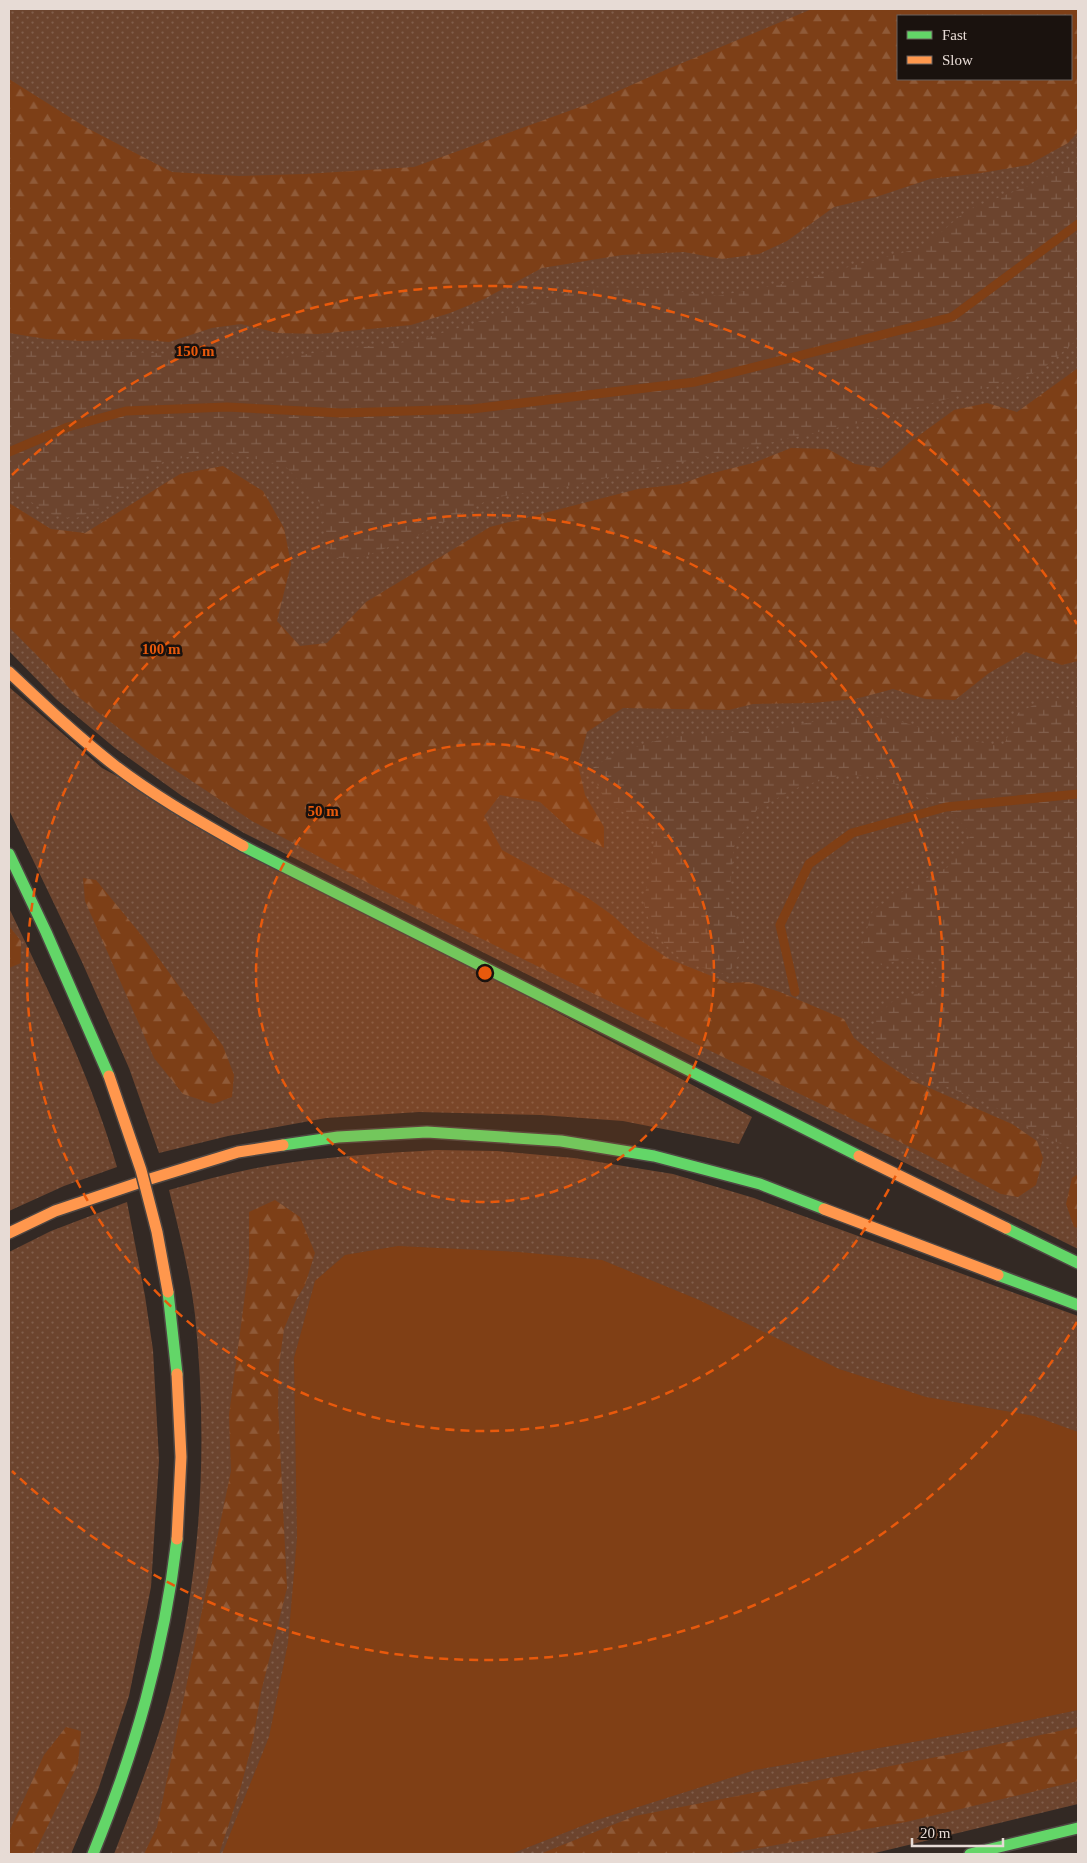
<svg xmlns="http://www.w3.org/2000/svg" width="1087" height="1863" font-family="'Times New Roman',serif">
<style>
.grass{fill:url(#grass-dots);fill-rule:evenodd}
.forest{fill:url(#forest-firs);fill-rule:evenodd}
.wetland{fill:url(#wetland-marsh)}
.water{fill:#803f15}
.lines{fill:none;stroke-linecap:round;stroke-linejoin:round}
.stream{stroke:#803f15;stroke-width:9}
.fast-casing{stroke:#4e4642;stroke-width:14}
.slow-casing{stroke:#4e4642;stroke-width:14}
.fast{stroke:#63d668;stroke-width:11}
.slow{stroke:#ff974d;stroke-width:11}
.slow-bridge-casing{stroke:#4e4642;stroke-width:14;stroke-linecap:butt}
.slow-bridge{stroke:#ff974d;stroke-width:11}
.ring{fill:none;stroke:#e8590c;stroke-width:2.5;stroke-dasharray:9 6}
.centre{fill:#e8590c;stroke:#1a120e;stroke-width:2.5}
.ring-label{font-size:15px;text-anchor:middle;font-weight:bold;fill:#e8590c;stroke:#1a120e;stroke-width:5;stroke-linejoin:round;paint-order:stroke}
</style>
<defs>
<pattern id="grass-dots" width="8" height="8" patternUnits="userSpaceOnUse" patternTransform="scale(1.25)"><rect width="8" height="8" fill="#6c442e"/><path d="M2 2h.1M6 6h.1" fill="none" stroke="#815e4b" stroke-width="1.8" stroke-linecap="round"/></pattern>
<pattern id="forest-firs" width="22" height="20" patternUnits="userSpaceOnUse" patternTransform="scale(1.25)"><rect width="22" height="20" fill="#7d3f17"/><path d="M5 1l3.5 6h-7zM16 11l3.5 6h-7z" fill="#8f5a38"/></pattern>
<pattern id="wetland-marsh" width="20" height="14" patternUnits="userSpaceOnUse" patternTransform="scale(1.25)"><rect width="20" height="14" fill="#6c442e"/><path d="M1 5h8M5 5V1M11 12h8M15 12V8" fill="none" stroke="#815e4b"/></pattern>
</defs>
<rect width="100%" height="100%" fill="#332924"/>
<!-- grass -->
<g class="grass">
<path d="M9 9H1078V1249L244 833 182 796 115 748 56 699 9 651ZM898 16H1071V79H898Z"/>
<polygon points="9,687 102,768 752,1117 739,1144 623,1121 541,1115 419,1112 326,1118 228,1136 159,1153 129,1068 82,962 9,810"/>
<path d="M9 908C49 992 91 1077 117 1167L64 1186 9 1211Z"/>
<path d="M436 1150 497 1151 574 1158 673 1174 754 1198 1078 1316V1804L871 1854H114C134 1802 156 1749 170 1694 202 1571 208 1442 195 1315 190 1273 179 1231 169 1190 208 1179 247 1168 287 1163 337 1156 386 1153 436 1150Z"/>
<polygon points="127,1202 145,1296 153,1350 159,1460 151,1587 129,1696 98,1790 71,1854 9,1854 9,1252 51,1231"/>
</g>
<!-- forest -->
<g class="forest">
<path d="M812 9H1078V132L1068 143 1028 165 981 173 930 179 876 197 834 207 787 241 759 254 722 259 684 252 622 255 542 268 484 299 450 313 411 325 318 334 278 333 241 324 212 328 169 342 132 339 82 341 46 339 9 333V79L87 128 172 172 239 176 305 174 414 167 591 103 663 71ZM1071 16V79H898V16Z"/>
<polygon points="1078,368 1078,661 1062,665 1026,652 989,673 955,700 926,699 893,689 855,699 812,703 753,704 729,710 623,708 587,732 578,765 585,795 604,827 604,848 573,832 540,802 500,795 484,816 502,850 588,898 612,915 637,938 669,959 729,983 749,982 780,992 844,1019 854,1038 881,1060 911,1080 1012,1124 1037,1141 1043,1158 1036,1185 1018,1197 1001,1194 927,1155 725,1058 372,885 252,821 154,756 76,695 9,627 9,503 51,529 85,533 180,474 223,466 263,491 284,528 291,564 277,621 300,646 327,643 366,602 490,527 638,489 681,484 709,474 753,463 791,448 828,449 855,464 881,468 910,442 954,410 987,403 1017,412"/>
<polygon points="83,878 96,880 143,937 223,1046 234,1075 232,1097 213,1104 183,1094 154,1058 85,901"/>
<polygon points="9,926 21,941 21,963 9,968"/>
<polygon points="1078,1174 1078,1228 1074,1227 1066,1204 1072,1178"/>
<polygon points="275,1200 300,1217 315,1253 305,1285 296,1300 284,1329 279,1365 278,1405 287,1588 261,1692 253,1740 240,1790 219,1854 144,1854 157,1827 231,1471 229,1415 249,1265 249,1212"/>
<polygon points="66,1727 81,1731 78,1764 34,1854 9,1854 9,1832 44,1755"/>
<polygon points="1078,1727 1078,1781 906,1822 726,1854 540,1854 635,1816 957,1753"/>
</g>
<!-- wetland -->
<g class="wetland">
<polygon points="1078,161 1078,339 1040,371 954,397 868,421 697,459 567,486 492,498 417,536 363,557 333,558 324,532 320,503 286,467 222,450 163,462 125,487 96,510 74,519 49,514 9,487 9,352 68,348 270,360 332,350 415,341 472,324 525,305 583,287 654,288 717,296 788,283 924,247 967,210 1028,186"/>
<polygon points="1052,696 1078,706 1078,1151 1040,1135 990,1104 905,1070 875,1041 875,1018 895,999 936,989 934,962 909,958 881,965 862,945 873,910 908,888 948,867 972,834 946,807 914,791 875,777 845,774 801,786 758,808 734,847 729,898 745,944 728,975 683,962 652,931 643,901 651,870 655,831 606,802 590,770 613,754 669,737 767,729 819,721 883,716 938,733 1003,747 1018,713"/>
</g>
<!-- water -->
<polygon class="water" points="398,1246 519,1252 602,1260 699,1300 839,1369 926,1397 1034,1416 1078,1432 1078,1710 992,1728 755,1770 597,1820 511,1854 222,1854 269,1737 288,1643 297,1538 294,1358 315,1281 345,1255"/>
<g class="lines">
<!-- stream -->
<g class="stream">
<polyline points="9,452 68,427 126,411 227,407 341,413 472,409 695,382 952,317 1078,224"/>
<polyline points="795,992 780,925 809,864 852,833 946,807 1078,794"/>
</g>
<!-- fast casing -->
<g class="fast-casing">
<g id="fast">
<polyline points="243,846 859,1156"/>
<polyline points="9,854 46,932 109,1076"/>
<polyline points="283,1145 338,1137 427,1132 561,1141 654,1156 760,1184 824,1209"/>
<polyline points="1006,1228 1078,1263"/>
<polyline points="998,1275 1078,1305"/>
<polyline points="168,1292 177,1374"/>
<path d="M93 1854C135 1751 164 1650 177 1539"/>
<polyline points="970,1854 1078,1828"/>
</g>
</g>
<!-- slow casing -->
<g class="slow-casing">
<g id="slow">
<path d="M9 672C43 704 77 736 114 765 154 796 199 821 243 846"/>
<polyline points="859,1156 1006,1228"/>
<polyline points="824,1209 998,1275"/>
<polyline points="9,1233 55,1211 150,1179 238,1152 283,1145"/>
<polyline points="177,1539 181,1457 177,1374"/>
</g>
</g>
<!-- fast -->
<use href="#fast" class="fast"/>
<!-- slow -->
<use href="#slow" class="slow"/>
<!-- slow-bridge casing -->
<g class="slow-bridge-casing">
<polyline id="slow-bridge" points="109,1076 141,1170 157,1232 168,1292"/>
</g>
<!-- slow-bridge -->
<use href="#slow-bridge" class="slow-bridge"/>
</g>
<!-- distance rings -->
<circle cx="485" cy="973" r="229" fill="#e8590c" fill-opacity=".12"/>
<g class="ring">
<circle cx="485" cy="973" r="229"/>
<circle cx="485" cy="973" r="458"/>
<path d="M1077 1322A687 687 0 0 1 12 1471M12 475A687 687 0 0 1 1077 624"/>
</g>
<circle cx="485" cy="973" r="8" class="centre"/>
<g class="ring-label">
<text x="195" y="356">150 m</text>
<text x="161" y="654">100 m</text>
<text x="323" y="816">50 m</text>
</g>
<!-- border -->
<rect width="1087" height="1863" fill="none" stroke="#e7dbd5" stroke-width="20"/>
<!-- legend -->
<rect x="897" y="15" width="175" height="65" fill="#1a120e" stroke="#6c625e"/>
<rect x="907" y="31" width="25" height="8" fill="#63d668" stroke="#6c625e"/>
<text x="942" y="40" font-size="15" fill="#e7dbd5">Fast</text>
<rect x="907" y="56" width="25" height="8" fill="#ff974d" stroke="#6c625e"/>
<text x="942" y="65" font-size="15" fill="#e7dbd5">Slow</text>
<!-- scale -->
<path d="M912 1838v8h91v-8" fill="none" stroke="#e7dbd5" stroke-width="2.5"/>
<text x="920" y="1838" font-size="15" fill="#e7dbd5" stroke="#1a120e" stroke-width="4" paint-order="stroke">20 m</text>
</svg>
